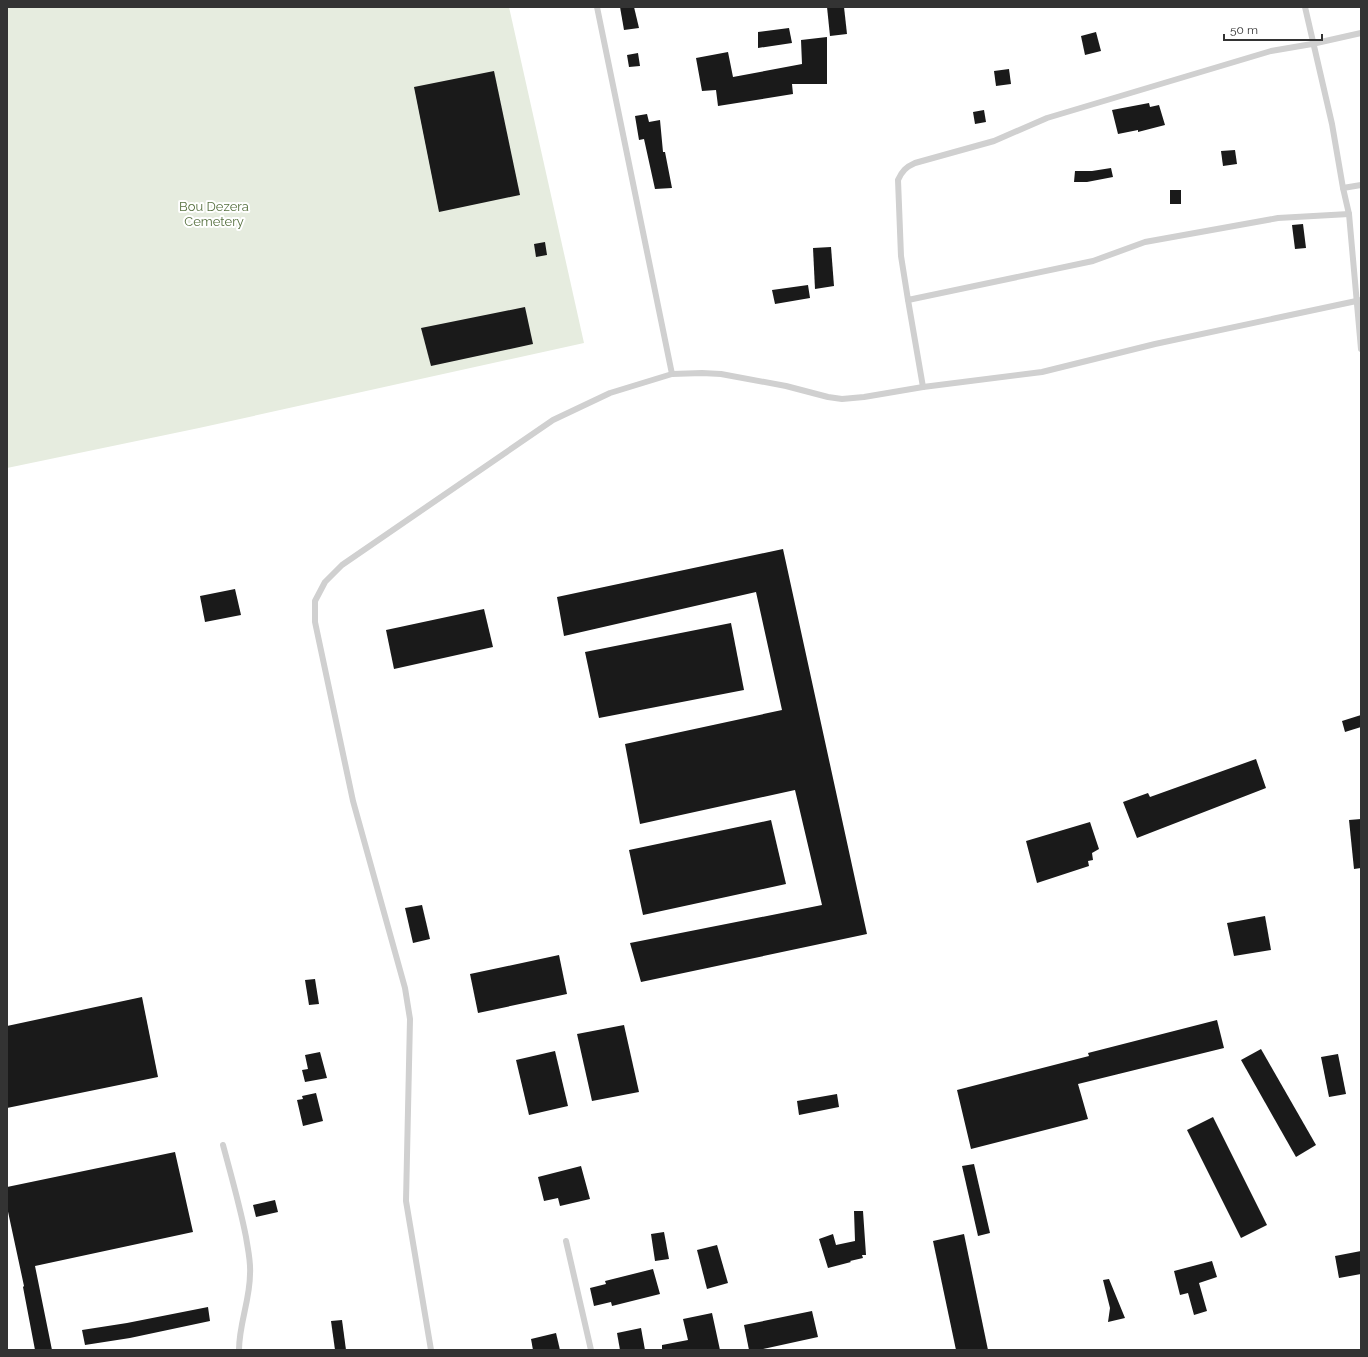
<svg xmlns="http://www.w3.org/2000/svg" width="1368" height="1357" font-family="Raleway,sans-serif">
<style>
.green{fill:#e6ecdf}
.building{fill:#1a1a1a}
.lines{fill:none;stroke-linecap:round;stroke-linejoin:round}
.service{stroke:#d0d0d0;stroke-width:6}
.labels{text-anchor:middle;stroke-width:4;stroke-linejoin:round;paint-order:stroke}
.park-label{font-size:13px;fill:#56703f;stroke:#fff}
</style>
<rect width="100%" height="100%" fill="#fff"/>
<!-- green -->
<polygon class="green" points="7,7 509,7 584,343 199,428 7,468"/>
<!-- building -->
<g class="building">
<polygon points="620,7 634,7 639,28 624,30"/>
<polygon points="827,7 844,7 847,34 830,36"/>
<polygon points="789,28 792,43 758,48 758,32"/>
<polygon points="1096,32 1101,51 1085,55 1081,36"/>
<polygon points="827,37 827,84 792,84 793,94 718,106 716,90 702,91 696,58 728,52 733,77 802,64 801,40"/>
<polygon points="638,53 640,66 629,67 627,55"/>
<polygon points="1009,69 1011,84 996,86 994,71"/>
<polygon points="494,71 520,195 439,212 414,87"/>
<polygon points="1149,103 1150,107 1159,105 1165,125 1138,132 1138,130 1118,134 1112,110"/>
<polygon points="984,110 986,122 975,124 973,112"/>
<polygon points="647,114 649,122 660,120 663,152 665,152 672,188 655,189 644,139 639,140 635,116"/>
<polygon points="1235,150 1237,164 1223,166 1221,151"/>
<polygon points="1111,168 1113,177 1087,182 1074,182 1075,171 1092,171"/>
<rect x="1170" y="190" width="11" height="14"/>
<polygon points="1303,224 1306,248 1295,249 1292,225"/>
<polygon points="545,242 547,255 536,257 534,244"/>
<polygon points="831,247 834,286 815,289 813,248"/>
<polygon points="808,285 810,298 775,304 772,290"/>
<polygon points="525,307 533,344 431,366 421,328"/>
<polygon points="783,549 867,934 641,982 630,943 822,905 795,790 640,824 625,744 782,710 756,592 564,636 557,597"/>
<polygon points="235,589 241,615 205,622 200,596"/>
<polygon points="484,609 493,647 394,669 386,630"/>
<polygon points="731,623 744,690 599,718 585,652"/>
<polygon points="1361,715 1361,727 1345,732 1342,721"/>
<polygon points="1256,759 1266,788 1137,838 1123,802 1148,793 1150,797"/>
<polygon points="1361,819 1361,868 1354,869 1349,820"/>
<polygon points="771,820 786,884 643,915 629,850"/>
<polygon points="1090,822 1099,849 1092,853 1093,860 1088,861 1089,866 1037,883 1026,841"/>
<polygon points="422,905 430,939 413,943 405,908"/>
<polygon points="1265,916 1271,950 1234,956 1227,923"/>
<polygon points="559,955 567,994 478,1013 470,974"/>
<polygon points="315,979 319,1004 309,1005 305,980"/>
<polygon points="142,997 158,1077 7,1108 7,1026"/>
<polygon points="1217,1020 1224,1048 1078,1084 1088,1119 971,1149 957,1090 1089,1056 1088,1053"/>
<polygon points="624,1025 639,1092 592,1101 577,1034"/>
<polygon points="1261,1049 1316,1145 1296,1157 1241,1060"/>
<polygon points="555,1051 568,1106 529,1115 516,1060"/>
<polygon points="320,1052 327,1078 305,1082 302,1070 308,1069 305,1055"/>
<polygon points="1338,1054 1346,1094 1329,1097 1321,1057"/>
<polygon points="316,1093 323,1121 303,1126 297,1100 303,1099 302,1096"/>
<polygon points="837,1094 839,1107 799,1115 797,1101"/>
<polygon points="1213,1117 1267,1225 1241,1238 1187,1130"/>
<polygon points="175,1152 193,1232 35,1266 52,1350 35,1350 23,1287 24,1286 7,1207 7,1187"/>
<polygon points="974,1164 990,1233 978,1236 962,1166"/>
<polygon points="581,1166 590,1199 560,1206 558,1198 544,1201 538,1177"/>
<polygon points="275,1200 278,1212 256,1217 253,1205"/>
<polygon points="854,1211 863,1211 866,1255 862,1255 863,1258 850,1261 851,1262 828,1268 819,1239 833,1234 836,1245 855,1241"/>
<polygon points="664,1232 669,1259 655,1261 651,1234"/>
<polygon points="964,1234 988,1350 956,1350 933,1241"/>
<polygon points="717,1245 728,1283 707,1289 697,1250"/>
<polygon points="1361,1251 1361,1274 1339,1278 1335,1256"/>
<polygon points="1212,1261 1217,1277 1199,1283 1207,1311 1194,1315 1188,1293 1180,1295 1174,1271"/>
<polygon points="653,1269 660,1294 612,1306 611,1302 594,1306 590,1288 606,1284 605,1281"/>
<polygon points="1109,1279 1125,1318 1108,1322 1110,1308 1103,1280"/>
<polygon points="208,1307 210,1321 130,1338 85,1345 82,1330 127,1323"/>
<polygon points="812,1311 818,1337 758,1350 749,1350 744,1325"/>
<polygon points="712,1313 720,1350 662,1350 662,1345 688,1340 683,1319"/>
<polygon points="342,1320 346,1350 335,1350 331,1321"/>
<polygon points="641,1328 645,1350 620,1350 617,1333"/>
<polygon points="556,1333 560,1350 533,1350 531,1339"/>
</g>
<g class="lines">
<!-- service -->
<g class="service">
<polyline points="597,7 672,374"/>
<polyline points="1305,7 1332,124 1343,188 1349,214 1361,349"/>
<polyline points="1343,188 1361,185"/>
<path d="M1349 214 1278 218 1145 242 1093 261 908 300 901 256 898 180C902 171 906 167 915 163L994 141 1047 118 1271 51 1312 44 1361 33"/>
<polyline points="908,300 923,387"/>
<path d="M223 1145C231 1175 240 1206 246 1237 248 1250 251 1262 250 1274 250 1300 239 1324 239 1350"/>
<polyline points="566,1241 591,1350"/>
<polyline points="431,1350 406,1201 410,1019 405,988 353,801 315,622 315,601 325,582 342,565 553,420 610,393 672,374 702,373 721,374 786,386 828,397 842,399 864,397 923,387 1042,372 1155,344 1361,300"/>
</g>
</g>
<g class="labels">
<!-- park labels -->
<g class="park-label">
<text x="214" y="211">Bou Dezera<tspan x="214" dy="15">Cemetery</tspan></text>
</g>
</g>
<!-- border -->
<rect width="1368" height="1357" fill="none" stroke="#333333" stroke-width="16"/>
<!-- scale -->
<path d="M1224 34v6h98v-6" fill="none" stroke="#333333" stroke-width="2"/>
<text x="1230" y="34" font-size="12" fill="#333333" stroke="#ffffff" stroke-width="3" paint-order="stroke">50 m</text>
</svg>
